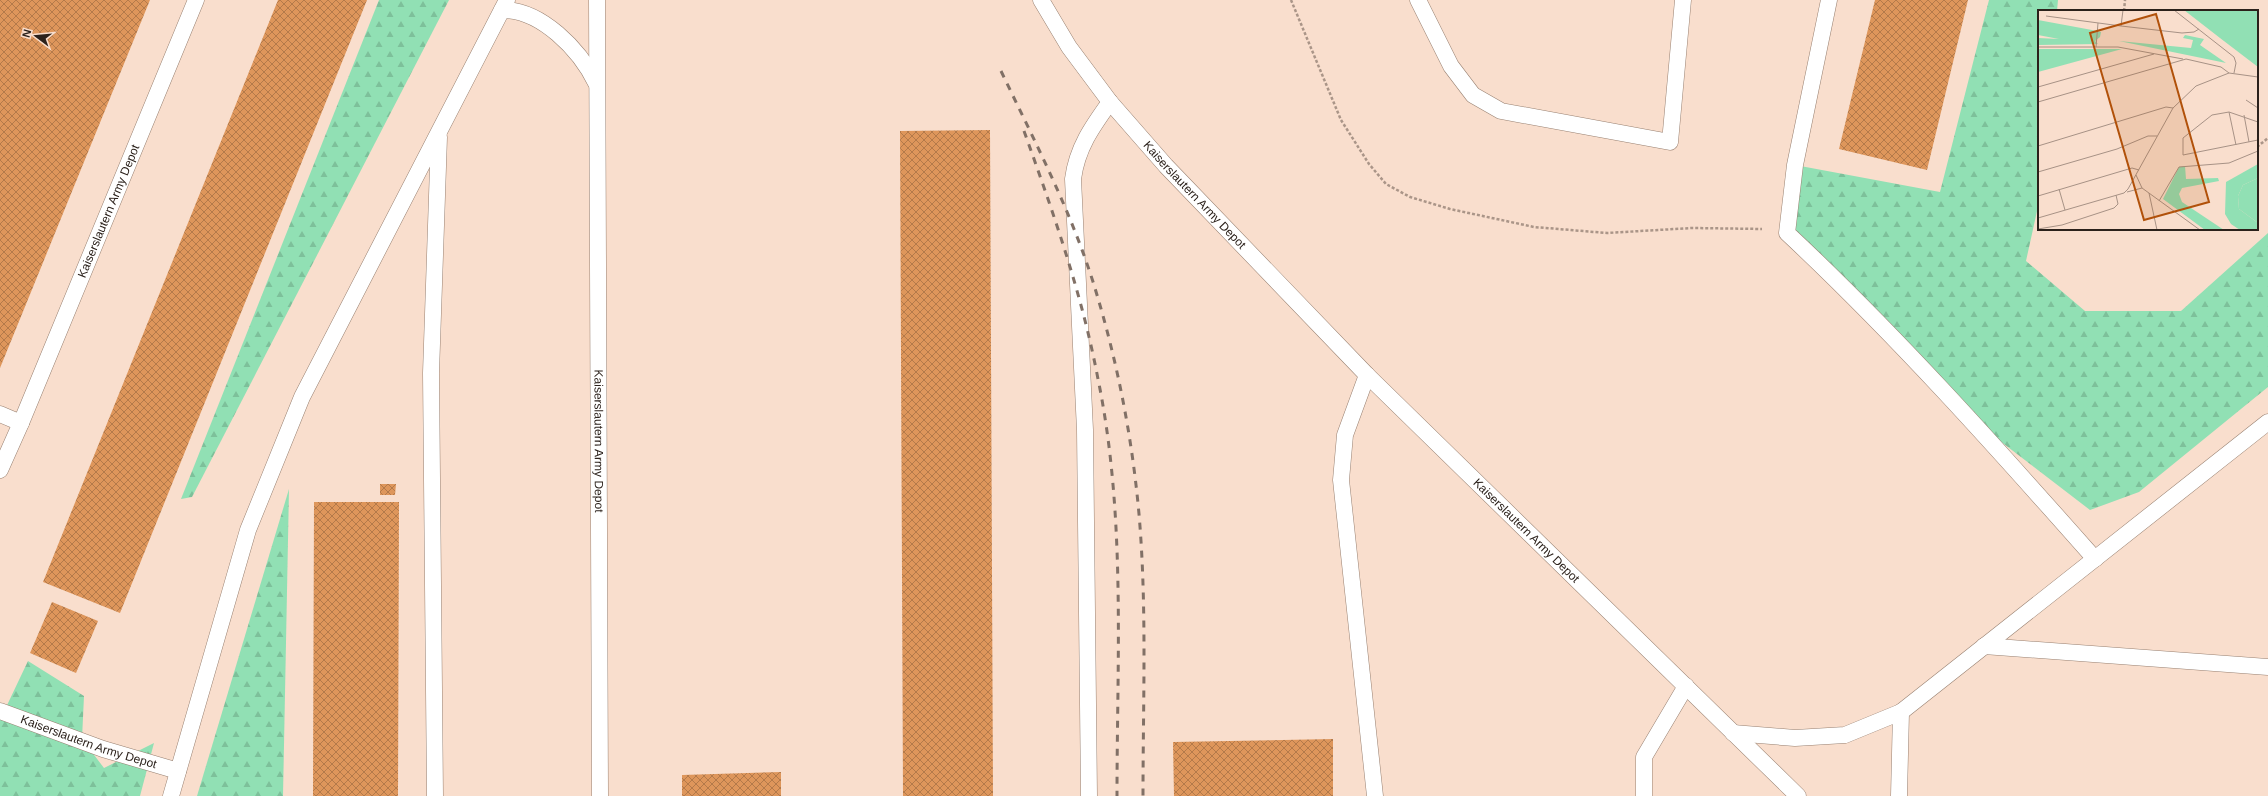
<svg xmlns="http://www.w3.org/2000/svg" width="2268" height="796" font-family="Helvetica,sans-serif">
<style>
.forest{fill:url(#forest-firs)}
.building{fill:url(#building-cross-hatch)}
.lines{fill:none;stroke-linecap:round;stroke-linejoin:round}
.service-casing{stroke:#988071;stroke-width:17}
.path{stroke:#aa9588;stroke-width:2.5;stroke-dasharray:3 2;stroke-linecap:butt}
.service{stroke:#fff;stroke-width:16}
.rail{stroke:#817066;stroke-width:3;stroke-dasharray:7 7;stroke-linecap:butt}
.labels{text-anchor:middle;stroke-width:3;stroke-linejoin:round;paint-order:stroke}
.street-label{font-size:12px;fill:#2b211b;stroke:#f9decd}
.inset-road{fill:none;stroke:#a79286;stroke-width:1}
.view{fill:#b1510a;fill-opacity:0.15;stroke:#b1510a;stroke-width:2}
.inset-edge{fill:none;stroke:#2b211b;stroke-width:2}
</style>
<defs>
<pattern id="forest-firs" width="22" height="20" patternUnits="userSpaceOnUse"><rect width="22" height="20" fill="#91e0b4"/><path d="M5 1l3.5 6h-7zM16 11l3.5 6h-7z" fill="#7dc09a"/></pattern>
<pattern id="building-cross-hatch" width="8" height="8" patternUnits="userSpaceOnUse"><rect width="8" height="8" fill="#de965b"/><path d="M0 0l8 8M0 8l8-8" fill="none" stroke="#b47a4a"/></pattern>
</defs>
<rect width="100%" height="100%" fill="#f9decd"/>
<!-- forest -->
<g class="forest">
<polygon points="379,0 449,0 192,497 181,499"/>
<polygon points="1989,0 2058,0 2057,11 2039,11 2039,202 2026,261 2085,311 2181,311 2268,233 2268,387 2139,492 2090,510 1970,418 1787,233 1795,165 1940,192"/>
<polygon points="289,489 283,796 197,796"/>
<polygon points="28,661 84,696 82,739 104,768 154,743 140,796 0,796 0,720"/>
</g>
<!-- building -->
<g class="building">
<polygon points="0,0 150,0 0,368"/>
<polygon points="278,0 367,0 120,613 43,582"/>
<polygon points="1875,0 1968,0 1927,170 1839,149"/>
<polygon points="990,130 993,796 903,796 900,131"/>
<polygon points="380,484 396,484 395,495 380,495"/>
<polygon points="314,502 399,502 398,796 313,796"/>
<polygon points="52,602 98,621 76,673 30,653"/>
<polygon points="1333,739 1333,796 1174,796 1173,742"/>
<polygon points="781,772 781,796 682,796 682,775"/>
</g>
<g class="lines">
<!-- service casing -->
<g class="service-casing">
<g id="service">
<path id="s1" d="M597 0 600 796"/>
<path id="s2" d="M1041 0 1069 47 1110 102 1166 166 1367 375 1798 796"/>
<polyline points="1418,0 1451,66 1473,95 1501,111 1670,142 1683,0"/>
<path d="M1829 0 1795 165 1787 233C1896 335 1996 447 2095 559"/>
<path d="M502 10C541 9 580 50 596 83"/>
<polyline points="1367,375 1345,435 1341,480 1375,796"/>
<path id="s3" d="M0 414 21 423 196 0"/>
<polyline points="0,470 21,423"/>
<polyline points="1984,646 2268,667"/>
<path id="s4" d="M0 711 103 749 178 771"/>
<polyline points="1901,712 2268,422"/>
<polyline points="1733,733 1795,738 1845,735 1901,712 1899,796"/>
<polyline points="171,796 248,530 302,397 507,0"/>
<polyline points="435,796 431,373 439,137"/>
<path d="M1089 796 1085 430 1073 179C1077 148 1092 127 1110 102"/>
<polyline points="1644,796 1644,757 1686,686"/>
</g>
</g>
<!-- path -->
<g class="path">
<polyline points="1291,0 1341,120 1369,164 1386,184 1410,197 1450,209 1534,227 1607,233 1692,228 1762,229"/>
<polyline points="2124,11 2125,0"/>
<polyline points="2257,147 2268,138"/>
</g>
<!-- service -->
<use href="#service" class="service"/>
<!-- rail -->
<g class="rail">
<path d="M1001 71C1035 142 1071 211 1094 285 1117 360 1132 436 1139 514 1147 607 1143 702 1143 796"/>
<path d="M1024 131C1053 212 1082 294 1098 379 1126 515 1117 658 1117 796"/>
</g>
</g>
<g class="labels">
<!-- street labels -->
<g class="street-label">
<text dy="4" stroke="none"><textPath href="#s2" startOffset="249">Kaiserslautern Army Depot</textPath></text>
<text dy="4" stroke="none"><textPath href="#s3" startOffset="252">Kaiserslautern Army Depot</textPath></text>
<text dy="4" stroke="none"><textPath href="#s1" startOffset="441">Kaiserslautern Army Depot</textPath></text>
<text dy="4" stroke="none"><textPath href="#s2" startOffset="721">Kaiserslautern Army Depot</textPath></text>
<text dy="4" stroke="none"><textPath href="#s4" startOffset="94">Kaiserslautern Army Depot</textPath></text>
</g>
</g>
<!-- overview -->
<g transform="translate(2038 10)">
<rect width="220" height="220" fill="#f9decd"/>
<path d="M220 168V213L201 199 200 186 205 175Z" fill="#91e0b4"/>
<path d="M146 0H220V57L182 28ZM0 10 54 20 63 22 62 27 57 31 60 34 0 35V28L21 29 0 25ZM147 25 166 29 162 35 188 53 81 31 153 38 155 30 145 28ZM0 39H84L0 62ZM220 154V168L205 175 200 186 201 199 220 213V220H202L193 214 187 204 188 172ZM147 156 148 169 180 168 181 171 144 178 141 184 144 192 186 220H167L125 189 141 157Z" fill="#91e0b4"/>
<path class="inset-road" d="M85 0 83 16 144 23 156 22 161 19M136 0 196 47 198 53 196 63M8 6 83 16M0 37H80L145 49M58 37 60 13M0 77 116 44M208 90 220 98M0 92 148 49 183 57 191 63M191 102 198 135M206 105 211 132M220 112 191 102 174 105 145 128V145L220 130M0 136 128 97 135 98M0 162 79 139 110 126H119M104 178 162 220M21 179 27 200M89 182 104 178 98 165M111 183 119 220M0 186 94 158 101 160M121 191 141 157 191 153 220 141M0 208 86 183 90 179 135 98 158 76 191 63 220 67M0 219 24 215 76 198 80 194 78 185"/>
<path class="view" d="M118 4 171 192 106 210 52 23Z"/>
<rect width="220" height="220" class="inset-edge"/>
</g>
<!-- north arrow -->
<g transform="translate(36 36) rotate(286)" stroke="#f9decd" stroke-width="3" paint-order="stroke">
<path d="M0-3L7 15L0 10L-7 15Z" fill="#2b211b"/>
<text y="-6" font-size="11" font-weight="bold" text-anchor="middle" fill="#2b211b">N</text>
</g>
</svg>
